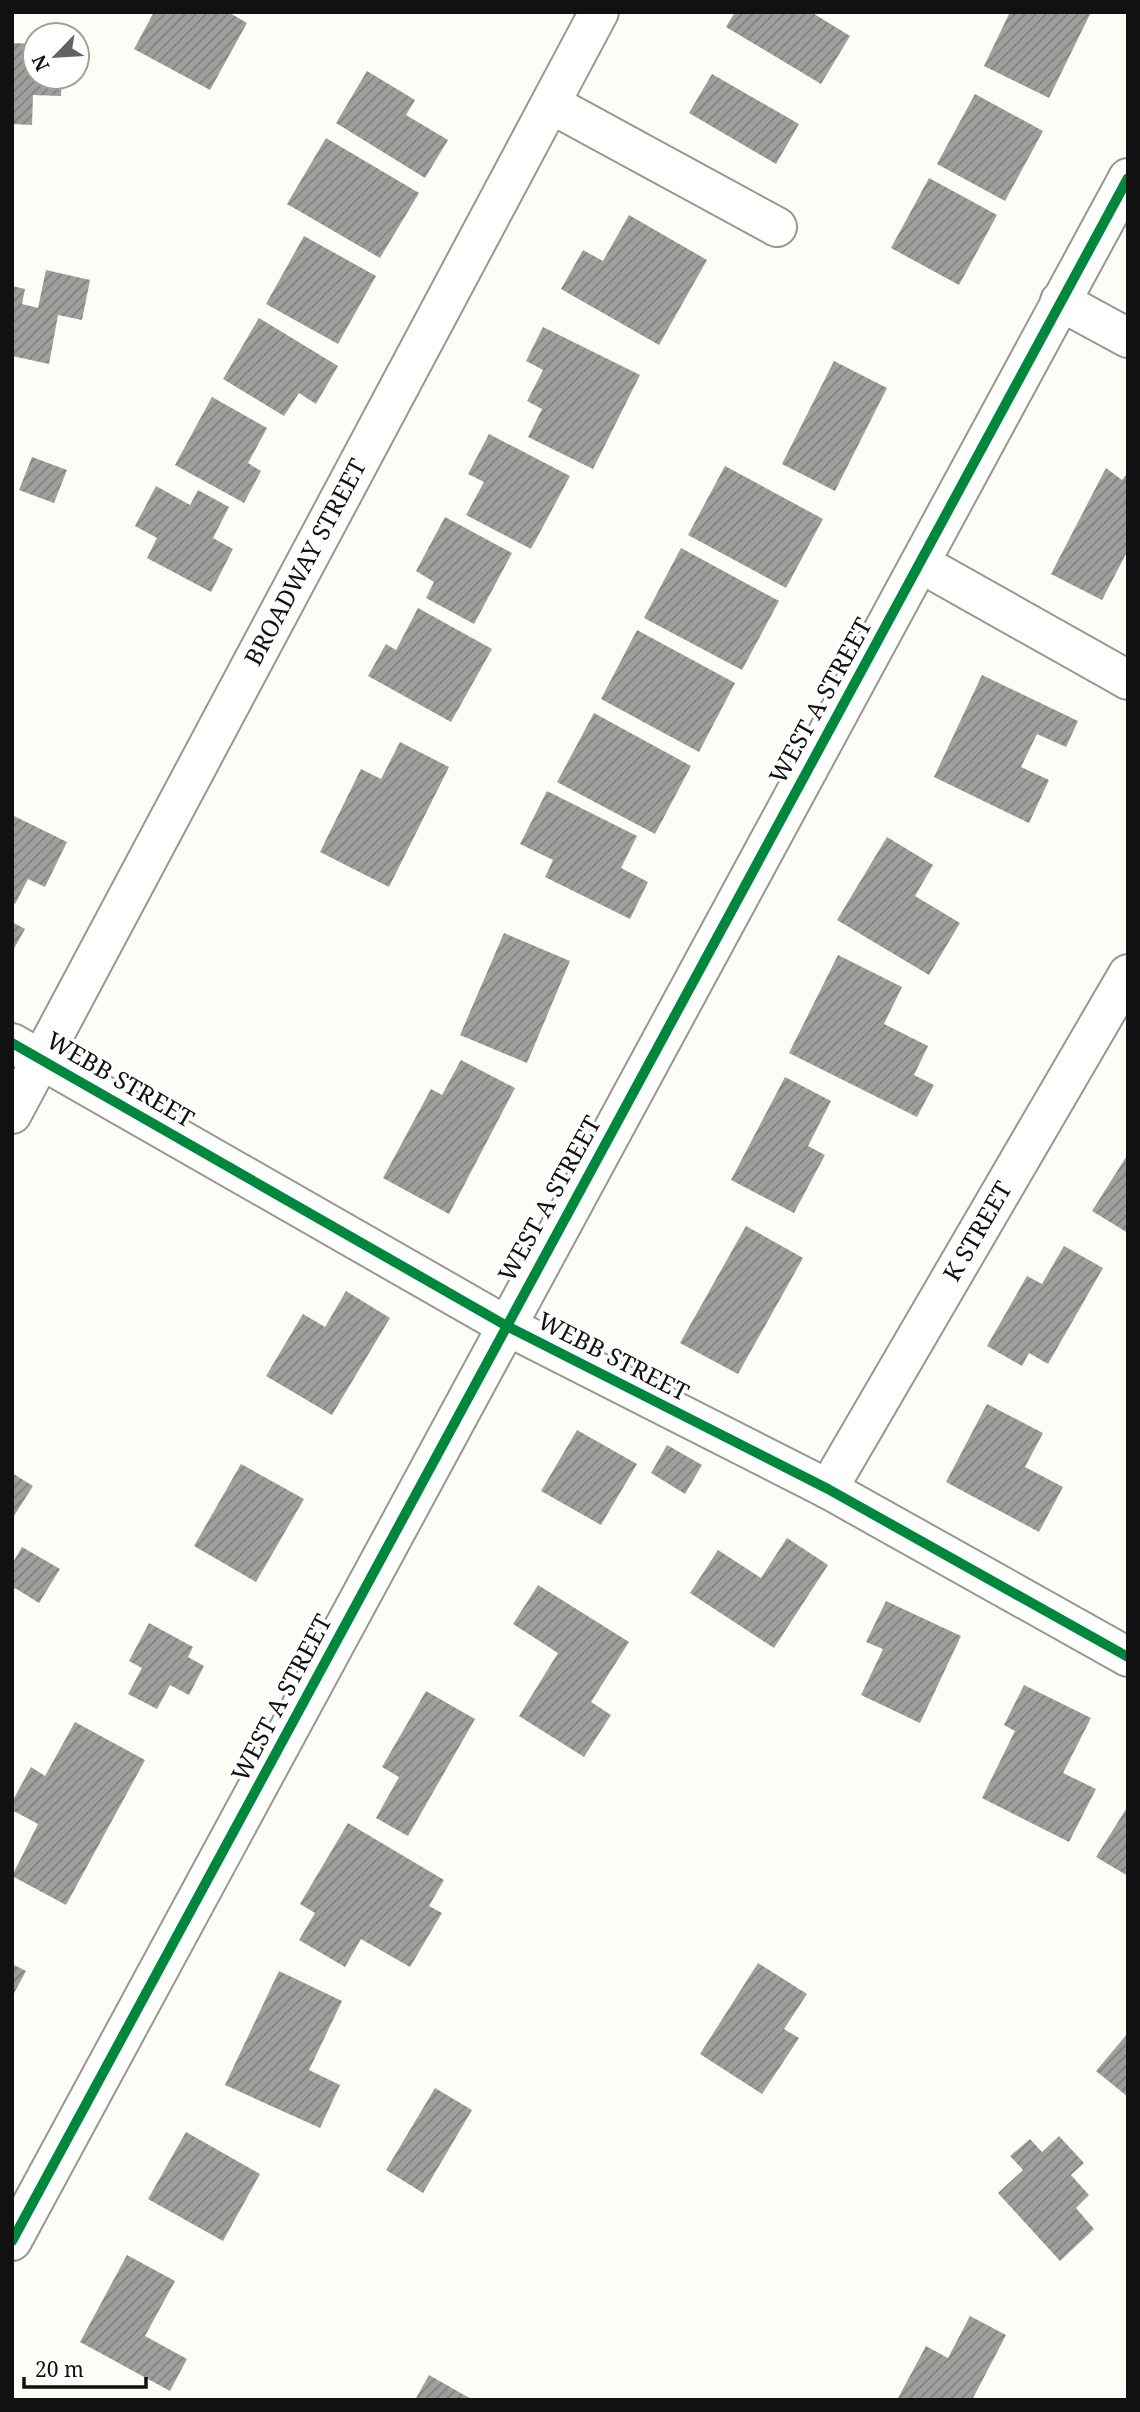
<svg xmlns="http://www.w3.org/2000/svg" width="1140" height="2412" font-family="'Noto Serif',serif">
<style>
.building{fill:url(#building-hatch)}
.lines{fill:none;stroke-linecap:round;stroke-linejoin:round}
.minor-casing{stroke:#979795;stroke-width:42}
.minor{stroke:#fffffe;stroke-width:38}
.cycleway-casing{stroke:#fff;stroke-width:15}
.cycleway{stroke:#00873e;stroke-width:10}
.labels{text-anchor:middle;stroke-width:7;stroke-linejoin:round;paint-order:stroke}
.street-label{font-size:24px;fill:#111;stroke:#fff}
</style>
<defs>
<pattern id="building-hatch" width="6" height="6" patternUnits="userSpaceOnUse" patternTransform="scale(1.75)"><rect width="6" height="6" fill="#a19f9c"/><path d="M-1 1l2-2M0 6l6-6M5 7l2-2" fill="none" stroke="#82807e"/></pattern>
</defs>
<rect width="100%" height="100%" fill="#fdfcf7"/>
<!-- building -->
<g class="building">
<polygon points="154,12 228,12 247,23 210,90 134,49"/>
<polygon points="735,12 811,12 850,36 821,84 726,27"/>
<polygon points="1010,12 1091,12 1049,98 984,66"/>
<polygon points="12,43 35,44 35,77 62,77 61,96 33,95 32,125 12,124"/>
<polygon points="367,71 415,100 406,115 448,140 425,178 336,123"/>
<polygon points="712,74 799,124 776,164 689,113"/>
<polygon points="975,94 1043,131 1005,201 937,164"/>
<polygon points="326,138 419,193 380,258 287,204"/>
<polygon points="929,178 997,215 959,285 891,248"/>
<polygon points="629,215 707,260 659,345 561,289 583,250 603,261"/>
<polygon points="304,236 376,276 338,344 266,304"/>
<polygon points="46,270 90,280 82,320 58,315 49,364 12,356 12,286 25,289 22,304 38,308"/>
<polygon points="259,318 338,366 316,404 299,393 284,416 223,379"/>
<polygon points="543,327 640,375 593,469 528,437 542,409 527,401 543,370 526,361"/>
<polygon points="834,361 887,388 835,491 782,464"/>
<polygon points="212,397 267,428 248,463 261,471 244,503 175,465"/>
<polygon points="489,434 570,476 531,549 466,515 484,482 468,474"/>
<polygon points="32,457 67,470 54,503 19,490"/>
<polygon points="725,466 823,519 786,588 688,535"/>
<polygon points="1106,468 1122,480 1128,472 1128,550 1102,600 1051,574"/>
<polygon points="156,486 190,505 198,490 229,507 213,538 233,549 211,592 147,558 157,538 135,526"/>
<polygon points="445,517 512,553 474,624 426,598 434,582 416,571"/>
<polygon points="681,548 779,601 742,670 644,618"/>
<polygon points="418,608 492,649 451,722 368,676 386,644 396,650"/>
<polygon points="637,630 735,683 699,752 601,699"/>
<polygon points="982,675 1078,721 1066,747 1037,734 1021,767 1049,780 1029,823 934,777"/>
<polygon points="594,713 691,766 655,834 557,782"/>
<polygon points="400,742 449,767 389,887 320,852 361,769 381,779"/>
<polygon points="547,791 637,836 621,868 648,882 630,919 545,877 553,860 520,844"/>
<polygon points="12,815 67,842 45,887 28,879 15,904 12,902"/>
<polygon points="887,837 933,865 915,896 960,923 929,975 837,920"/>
<polygon points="12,922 25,929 12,952"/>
<polygon points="504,933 570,961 527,1063 460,1035"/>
<polygon points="838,955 902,987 884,1024 928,1046 914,1075 934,1085 917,1117 789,1053"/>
<polygon points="461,1060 515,1088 449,1214 383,1178 431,1089 442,1095"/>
<polygon points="785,1077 831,1101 808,1146 825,1155 794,1213 731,1180"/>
<polygon points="1128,1154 1128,1233 1092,1211"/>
<polygon points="746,1226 803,1258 738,1374 680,1343"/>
<polygon points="1064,1246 1103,1268 1048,1364 1029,1353 1022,1366 987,1346 1027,1276 1042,1284"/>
<polygon points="346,1291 390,1318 332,1415 266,1376 303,1314 325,1327"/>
<polygon points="987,1404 1043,1433 1025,1467 1063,1487 1039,1532 946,1482"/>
<polygon points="577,1430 637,1464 601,1525 541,1491"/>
<polygon points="667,1445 702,1465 685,1494 651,1473"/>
<polygon points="241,1464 304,1499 256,1582 194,1546"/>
<polygon points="12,1473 33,1486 12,1519"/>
<polygon points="787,1538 828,1565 774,1648 690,1593 718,1550 761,1578"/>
<polygon points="22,1547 60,1569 39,1603 15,1588 12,1592 12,1564"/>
<polygon points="538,1585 629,1642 591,1702 611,1715 584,1757 519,1716 558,1653 513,1624"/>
<polygon points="886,1601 961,1636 920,1723 861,1695 883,1649 866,1642"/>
<polygon points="149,1623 193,1647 188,1657 204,1666 189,1695 170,1685 157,1709 128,1694 142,1668 129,1661"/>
<polygon points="1024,1685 1091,1718 1063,1773 1096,1789 1069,1842 982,1798 1015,1731 1004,1725"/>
<polygon points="426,1691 475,1719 408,1836 376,1818 399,1777 382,1767"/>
<polygon points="75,1722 145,1760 66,1905 12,1876 38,1824 12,1810 12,1802 31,1767 45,1776"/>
<polygon points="1128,1806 1128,1876 1096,1857"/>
<polygon points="348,1823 444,1880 429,1906 442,1913 410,1967 361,1939 345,1967 299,1940 315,1913 300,1904"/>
<polygon points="758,1963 807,1994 784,2029 799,2038 762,2094 700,2054"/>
<polygon points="12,1964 26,1971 12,1997"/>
<polygon points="279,1971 342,2001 309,2070 340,2085 320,2128 225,2085"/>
<polygon points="1128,2033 1128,2097 1096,2071"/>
<polygon points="435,2088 472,2110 423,2193 386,2170"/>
<polygon points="186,2132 260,2174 223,2241 148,2199"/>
<polygon points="1059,2136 1084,2163 1071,2175 1089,2195 1076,2208 1094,2229 1060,2261 998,2193 1023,2170 1010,2156 1030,2139 1042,2152"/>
<polygon points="127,2255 175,2281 145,2336 187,2359 170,2391 80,2342"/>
<polygon points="970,2316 1006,2335 972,2400 897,2400 926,2346 948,2358"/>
<polygon points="429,2375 473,2400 415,2400"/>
</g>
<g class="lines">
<!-- minor casing -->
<g class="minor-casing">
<g id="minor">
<polyline points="551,104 777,227"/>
<polyline points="1060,301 1128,338"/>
<polyline points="920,563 1128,680"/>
<polyline points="12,1043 505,1325 828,1489 1128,1657"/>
<path id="s1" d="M12 1114 599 12"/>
<path id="s2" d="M828 1489 1128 974"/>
<polyline points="12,2241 1128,178"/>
</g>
</g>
<!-- minor -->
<use href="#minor" class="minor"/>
<!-- cycleway casing -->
<g class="cycleway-casing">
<g id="cycleway">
<polyline points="12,1043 505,1325 828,1489 1128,1657"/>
<polyline points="12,2241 1128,178"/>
</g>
</g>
<!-- cycleway -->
<use href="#cycleway" class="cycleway"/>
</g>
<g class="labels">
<!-- street labels -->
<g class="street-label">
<text dy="8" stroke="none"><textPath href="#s1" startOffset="625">BROADWAY STREET</textPath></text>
<text transform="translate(821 701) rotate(-61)" y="8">WEST A STREET</text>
<text transform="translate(120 1080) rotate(30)" y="8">WEBB STREET</text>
<text transform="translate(550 1199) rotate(-61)" y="8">WEST A STREET</text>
<text dy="8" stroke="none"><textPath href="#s2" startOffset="298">K STREET</textPath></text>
<text transform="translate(613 1357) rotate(27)" y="8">WEBB STREET</text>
<text transform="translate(282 1698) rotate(-62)" y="8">WEST A STREET</text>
</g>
</g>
<!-- border -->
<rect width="1140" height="2412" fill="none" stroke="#111111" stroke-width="28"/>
<!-- north arrow -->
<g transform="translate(56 56) rotate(245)"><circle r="33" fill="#ffffff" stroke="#a0a0a0" stroke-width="2"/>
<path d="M0-5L12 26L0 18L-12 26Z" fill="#646362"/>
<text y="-10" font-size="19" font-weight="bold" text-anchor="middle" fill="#111111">N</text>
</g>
<!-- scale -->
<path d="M24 2377v10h122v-10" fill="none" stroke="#111111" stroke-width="3.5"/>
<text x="35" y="2377" font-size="21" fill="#111111" stroke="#ffffff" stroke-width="5" paint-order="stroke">20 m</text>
</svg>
